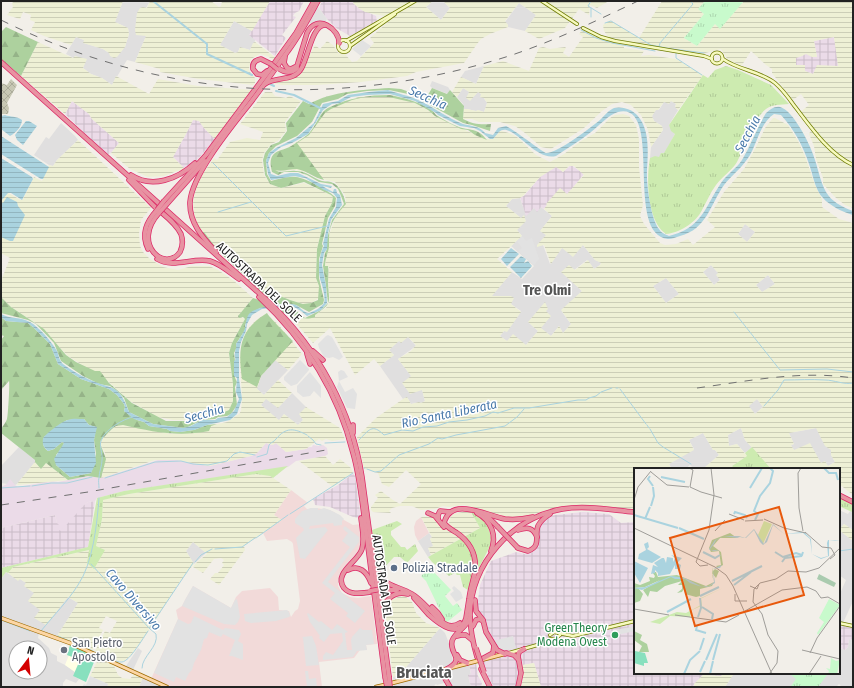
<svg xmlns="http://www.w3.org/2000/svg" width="854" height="688" font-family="'Fira Sans Condensed',sans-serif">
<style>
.residential{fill:#e0dfdf;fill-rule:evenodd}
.commercial{fill:#f2dad9}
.industrial{fill:url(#industrial-grid)}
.education{fill:#ffffe5}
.railway{fill:#ebdbe8}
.construction{fill:url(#construction-cross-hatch)}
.farmland{fill:url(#farmland-rules);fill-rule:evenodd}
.grass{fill:url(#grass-tufts)}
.forest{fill:url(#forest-firs);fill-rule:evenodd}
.park{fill:url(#park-tufts)}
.pitch{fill:#88e0be}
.parking{fill:#e2e2e2}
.water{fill:url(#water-rules)}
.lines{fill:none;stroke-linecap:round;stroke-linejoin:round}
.stream{stroke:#aad3df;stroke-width:1}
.canal{stroke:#aad3df;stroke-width:2}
.secondary-casing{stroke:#707d05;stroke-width:4}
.primary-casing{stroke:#a06b00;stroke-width:4.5}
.highway-casing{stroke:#dc2a67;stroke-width:5.5}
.secondary{stroke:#f7fabf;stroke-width:2.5}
.primary{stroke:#fcd6a4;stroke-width:3}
.highway{stroke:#e892a2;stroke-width:4}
.rail{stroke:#707070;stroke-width:1;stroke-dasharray:8 8;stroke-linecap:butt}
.highway-bridge-casing{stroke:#dc2a67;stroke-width:5.5;stroke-linecap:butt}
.highway-bridge{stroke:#e892a2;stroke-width:4}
.service-dot{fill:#5c6f8a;stroke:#fff;stroke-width:1.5}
.leisure-dot{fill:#2e9e5b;stroke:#fff;stroke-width:1.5}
.worship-dot{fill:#6b7280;stroke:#fff;stroke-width:1.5}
.labels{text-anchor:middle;stroke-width:3;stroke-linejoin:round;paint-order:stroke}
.street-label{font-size:12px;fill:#222;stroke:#fff}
.service-label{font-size:12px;fill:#4e5e75;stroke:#fff;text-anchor:start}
.leisure-label{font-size:12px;fill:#27864d;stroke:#fff;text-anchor:end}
.worship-label{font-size:12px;fill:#5b616d;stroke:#fff;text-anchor:start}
.water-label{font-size:13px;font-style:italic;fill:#4a7aab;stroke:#fff}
.quarter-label{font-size:14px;font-weight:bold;fill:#555;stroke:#fff}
.district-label{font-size:16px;font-weight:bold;fill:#555;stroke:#fff}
.inset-river{fill:none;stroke:#aad3df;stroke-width:2}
.inset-road{fill:none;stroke:#9f9d99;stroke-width:1}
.view{fill:#e8590c;fill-opacity:0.15;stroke:#e8590c;stroke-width:2}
.inset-edge{fill:none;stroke:#222;stroke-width:2}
</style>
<defs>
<pattern id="industrial-grid" width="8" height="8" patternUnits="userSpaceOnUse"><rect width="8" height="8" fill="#ebdbe8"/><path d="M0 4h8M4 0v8" fill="none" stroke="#c9bcc7"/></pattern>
<pattern id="construction-cross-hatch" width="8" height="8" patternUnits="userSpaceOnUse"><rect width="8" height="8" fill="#c7c7b4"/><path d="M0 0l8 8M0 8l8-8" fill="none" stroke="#abab9a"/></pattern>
<pattern id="farmland-rules" width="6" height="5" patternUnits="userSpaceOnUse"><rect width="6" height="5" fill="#eef0d5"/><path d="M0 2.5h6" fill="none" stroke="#ccceb7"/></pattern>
<pattern id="grass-tufts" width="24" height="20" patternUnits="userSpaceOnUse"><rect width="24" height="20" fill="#cdebb0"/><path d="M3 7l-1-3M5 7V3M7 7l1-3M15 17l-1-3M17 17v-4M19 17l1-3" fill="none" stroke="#b0c997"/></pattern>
<pattern id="forest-firs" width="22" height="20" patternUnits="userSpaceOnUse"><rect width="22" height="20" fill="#add19e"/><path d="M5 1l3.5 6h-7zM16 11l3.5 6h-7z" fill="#95b388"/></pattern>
<pattern id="park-tufts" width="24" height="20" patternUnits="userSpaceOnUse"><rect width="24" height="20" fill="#c8facc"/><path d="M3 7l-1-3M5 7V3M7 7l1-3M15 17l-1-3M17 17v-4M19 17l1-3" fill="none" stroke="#acd6af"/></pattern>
<pattern id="water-rules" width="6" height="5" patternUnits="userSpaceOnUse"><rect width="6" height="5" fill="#aad3df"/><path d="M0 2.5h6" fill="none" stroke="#92b5bf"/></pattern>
</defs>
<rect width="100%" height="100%" fill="#f2efe9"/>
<!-- residential -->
<g class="residential">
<polygon points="123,1 150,1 146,8 137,13 136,25 146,36 135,62 127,60 112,85 102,78 91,74 83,68 86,59 74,58 66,54 76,37 84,40 84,43 103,49 109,53 125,47 129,34 128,28 115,22"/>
<polygon points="433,1 443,1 450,8 441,20 426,7"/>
<polygon points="417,2 423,7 420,14 409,7"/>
<polygon points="519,3 536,15 525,31 508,27 508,25 505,22"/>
<polygon points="234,21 252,31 249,35 256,39 250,50 240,47 238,52 235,53 220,45"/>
<polygon points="484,66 476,84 461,77 465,71"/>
<polygon points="432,81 448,87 450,90 448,94 432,88 430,86"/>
<polygon points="463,88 470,92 470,100 478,92 481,94 487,103 484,112 478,110 476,111 467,109 464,109 463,104 457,97"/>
<polygon points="671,101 676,104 675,107 678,110 669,125 675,134 664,154 659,157 650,158 651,147 663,130 662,126 654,121 652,116 656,109 659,110 664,102"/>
<polygon points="61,123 75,136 78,140 57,160 53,166 49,165 34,155 46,137 49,139"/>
<polygon points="520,198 526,215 534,208 541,207 552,216 541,230 546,235 543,245 550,264 562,248 583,245 595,260 601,262 600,265 594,269 587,260 574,270 562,272 582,291 562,312 571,324 563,333 559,326 551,336 540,328 550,316 528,322 538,331 526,345 507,341 500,336 521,311 511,304 511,296 491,296 512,272 522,279 534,266 511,246 522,236 517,230 521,218 506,206 512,199"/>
<polygon points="745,224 755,232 747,242 738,234"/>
<polygon points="711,265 718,273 720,280 714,285 703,272"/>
<polygon points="768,275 775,284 762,292 756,285"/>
<polygon points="666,278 679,294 666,303 653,286"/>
<polygon points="408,337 416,346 398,359 422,390 425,401 421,403 419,402 411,404 407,397 403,399 380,366 394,355 389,350 399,341"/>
<polygon points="275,360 288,370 264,395 257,389 257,387 261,376"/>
<polygon points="292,393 306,407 300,414 303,420 298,425 284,414 279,421 261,405 266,398 278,408"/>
<polygon points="757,399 763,407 755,414 748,406"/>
<polygon points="741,428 745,440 752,447 745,453 737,444 729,446 728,435"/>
<polygon points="817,428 825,445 832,450 831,455 835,462 828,466 794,450 791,445 794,444 789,433"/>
<polygon points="703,433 713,450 715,450 719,455 703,469 694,469 690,465 685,469 672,469 669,464 694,449 689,440"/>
<polygon points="19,447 35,460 35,462 17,484 15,485 1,483 1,466"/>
<polygon points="839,510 848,514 850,511 852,512 853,511 853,530 844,524 839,530 853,541 853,601 843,623 839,622 839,596 846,580 839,575"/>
<polygon points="429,533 432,537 430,539 434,546 428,548 431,555 428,557 418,541"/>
<polygon points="193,542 206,553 194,564 186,551"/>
<polygon points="6,572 18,580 20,579 26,583 25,586 34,593 68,597 78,603 57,636 40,631 1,617 1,579"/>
<path d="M1 619 39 633 38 638 49 648 51 653 57 656V661L65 665 75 672 73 676 79 679 76 683 66 679 63 683V687H1ZM16 648H40V672H16Z"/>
<polygon points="440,628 445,633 450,646 454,668 469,665 471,675 468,676 471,687 455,687 448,682 437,685 436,684 433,687 394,687 393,677 400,674"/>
<polygon points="849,639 853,640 853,687 842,687 839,684 836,687 725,687 734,673 839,673 839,648 845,650 848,647"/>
<polygon points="138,648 142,651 133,670 126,666"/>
<polygon points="143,677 164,687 139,687"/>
</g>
<!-- commercial -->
<g class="commercial">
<polygon points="291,490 308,503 304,506 307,509 316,508 329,510 334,512 344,520 353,525 361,524 361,545 360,551 353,561 340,573 339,577 338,586 342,593 350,597 358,598 371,596 377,644 366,645 367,650 360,650 354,658 319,662 322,687 169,687 151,679 178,619 176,610 182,606 185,600 193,586 231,608 236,597 242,591 270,588 278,597 279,610 289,611 291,617 295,611 298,609 300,601 293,544 292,542 287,539 267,541 263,533 281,520 274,515"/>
<polygon points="421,517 429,533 418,541 415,535 414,527 416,521"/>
</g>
<!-- industrial -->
<g class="industrial">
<polygon points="270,1 304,1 299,11 295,13 293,16 296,17 282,35 286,38 275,56 249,35"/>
<polygon points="322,1 354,1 353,3 360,9 376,16 377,22 350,36 336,28 327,19 319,8"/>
<polygon points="834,37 839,66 813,74 805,71 796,65 796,58 802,56 806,53 817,57 814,41"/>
<polygon points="72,101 89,114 92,119 119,143 111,153 107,155 65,114"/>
<polygon points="195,119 199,121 204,128 215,139 198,159 186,170 173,157 187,132 193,120"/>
<polygon points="571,165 584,174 567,195 560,189 544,209 541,207 537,212 534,208 526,216 520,197 524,196 540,177 556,166 563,172"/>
<polygon points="353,473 355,476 361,518 353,517 330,507 315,505 313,499 338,485"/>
<polygon points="95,501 88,547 1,568 1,528 55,515 57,523 88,502"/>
<polygon points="583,512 609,514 621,523 635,522 635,620 503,652 491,639 477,607 480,585 491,561 516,552 525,554 533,552 538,546 539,540 539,528 542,522 548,517 555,515"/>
<polygon points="635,623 635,673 725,673 721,676 703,675 694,684 694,687 541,687 534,663 523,665 519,655 519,653 526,649"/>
<polygon points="839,625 853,628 853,640 849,639 848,647 845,650 839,648"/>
<polygon points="509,654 516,657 518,663 520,673 517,687 494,687 488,677 483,661"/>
<polygon points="476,663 478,676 482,683 481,687 471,687 468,675 471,674 469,665"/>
</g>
<!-- education -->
<polygon class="education" points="69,655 80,660 75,672 65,665"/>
<!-- railway -->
<polygon class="railway" points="266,443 272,445 276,443 286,452 306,449 309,447 312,447 313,445 318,446 323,445 327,448 328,454 325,456 296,461 288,467 124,491 97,498 95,501 88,502 84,505 61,531 57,529 59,525 57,523 55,515 1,528 1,487 7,484 10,479 15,485 18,487 52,481 58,482 88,476 101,478 158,460 177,460 208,466 214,465 251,456 257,453"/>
<!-- construction -->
<polygon class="construction" points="11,79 17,85 7,103 9,108 8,114 1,114 1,83 7,85"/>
<!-- farmland -->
<g class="farmland">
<polygon points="15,1 123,1 115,22 128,28 129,34 125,47 117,57 114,58 110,56 109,53 103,49 83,43 84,40 76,37 71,45 44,36 31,30 35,22 30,20 31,15 23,12 20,19 7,15 13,7 12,3"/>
<polygon points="150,1 211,1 219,7 221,6 222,1 270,1 252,31 234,21 220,45 235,53 238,52 240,47 250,50 253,43 255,42 276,58 274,60 267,56 260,54 251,59 249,69 250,72 255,78 255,83 253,85 199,79 160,72 160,69 135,62 146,36 136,35 135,30 137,13 140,8 143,7 147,8"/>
<polygon points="354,1 433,1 426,7 441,20 450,8 443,1 609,1 597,8 590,5 589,15 579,9 565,28 539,39 525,31 536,15 519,3 505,21 508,25 508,27 490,34 481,39 477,44 464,63 416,72 407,76 361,82 316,85 282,85 272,83 293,79 298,75 301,72 315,45 320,49 327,41 333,45 338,53 345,54 352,62 357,61 374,43 370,38 388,22 384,16 365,12 360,9 353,3"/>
<path d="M662 1H705L698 9 704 14 684 38 697 46 715 24 720 28 744 1H853V208L845 205 835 197 823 184V178L816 159 814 146 809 134 812 128 799 113 809 105 801 94 793 100 772 73V69L766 65 751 51 742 65 728 60 721 49 705 53 625 41 623 42 624 48 644 51 641 56 649 55 676 59 703 75 678 110 675 107 676 104 671 101 669 104 664 102 658 110H656L652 116 654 121 662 126 663 130 651 147 648 130 641 115 631 105 622 102 612 104 602 111 584 128 551 149 541 147 525 133 515 126 500 122H479L472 119H463L464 109H467L476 111 478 110 484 112 487 103 484 98 480 97 481 94 478 92 470 101 466 98 469 92 463 88 457 97 452 92 461 77 476 84 484 66 503 61 529 71 539 48 543 47 550 49 565 47 566 48 563 53 569 57 583 37 579 34 583 29 598 37 609 38 604 31 603 25 610 20 639 38ZM834 37 838 66 817 65 813 74 805 71V65H796V58L802 56 806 54 812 57H817L814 41Z"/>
<polygon points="38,42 73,58 75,56 87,59 83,68 91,74 102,78 112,85 116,76 149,94 158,79 198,86 252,90 215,139 204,128 199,121 193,120 187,132 173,157 186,170 177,171 164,176 148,177 130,169 111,153 119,143 92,119 89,114 72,101 65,114 21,76"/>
<polygon points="265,92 272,92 275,96 286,98 289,96 301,101 285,122 286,131 278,141 271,144 264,153 262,160 264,175 270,184 281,188 304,183 331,195 333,197 332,203 325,216 317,249 316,278 319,286 319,298 311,303 304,304 290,300 280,296 269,295 253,281 248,271 222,249 213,244 205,233 202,232 196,223 197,222 194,213 193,201 196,188 202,175 214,158 217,160 230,142 247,138 260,140 263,132 240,124"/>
<path d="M377 96 393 97 415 103 453 125 486 139H493L500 131H502L509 133 517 137 536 155 550 162 564 154 581 141 595 133 610 118 615 115 623 114 629 116 636 125 639 139V167L643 205 640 216 644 224 660 243 665 245 676 244 688 239 693 245 715 227 707 220 724 192 744 169 757 145 765 128 773 118H775L788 125 798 141 805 156 815 185 822 199V207L839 219 853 223V495L839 484V469H771L745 440 741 428 728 435 729 446 737 444 747 456 732 466 733 467 730 469H703L719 455 715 450H713L703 433 689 440 694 450 669 464 672 469H635V510L586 505 568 506 550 509 532 515 517 518 500 516 465 505 449 507 443 506 435 509 421 510 412 506H400L392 508 389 511 391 513 373 512 371 510V507L378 498 375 495 381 491 393 500 400 504 421 484 406 470 389 487 382 484 378 473 364 469 357 437 376 418 403 399 407 397 411 404 419 402 421 403 425 401 422 390 410 394 402 383 411 376 398 359 411 351 416 345 408 337 401 343 399 341 389 350 394 355 380 366 374 359 355 375 330 328 313 343 287 313H291L304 319 315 315 326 308 330 301 328 280 329 267 325 266 326 258 329 249 328 238 335 218 345 204 346 202 345 195 335 182 318 178 306 172 296 170 276 171 273 168 272 163 278 154 285 152 292 145 308 135 325 111 358 97ZM569 166H574L584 175 567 194 560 188 546 204 547 205 544 209 552 216 540 231 546 235 537 245V247L544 245 551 264 562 248 573 257 583 245 595 260 601 263 600 265 594 269 588 260 575 270 569 265 561 272 582 291 561 310 571 324 563 333 559 326 551 336 541 328 551 316 546 311 548 309 545 302 528 322 538 331 526 345 513 334 507 341 500 336 504 331 507 332 521 312 511 304 514 298 511 296H492L512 272 497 259 522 236 517 230 526 221 524 215 521 218 506 206 512 199 520 198 523 196 540 177 556 167 563 172ZM745 224 755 232 747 242 738 234ZM711 265 718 273 716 275 720 280 714 285 703 272ZM768 275 775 284 762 292 756 285ZM666 278 679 294 666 303 653 286ZM757 399 763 407 755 414 749 406ZM816 428 825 446 831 450V455L835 462 828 466 825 461 821 463 810 443 794 450 791 445 794 444 789 433Z"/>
<polygon points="78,140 151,208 141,220 139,234 140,246 143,252 150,259 163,267 178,270 192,266 209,266 218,270 233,280 253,298 238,316 245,319 232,343 229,353 233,384 233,401 229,410 213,416 189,420 173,420 158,417 130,401 101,375 92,371 68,356 37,324 11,307 1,297 1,281 10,258 1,253 1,200 5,194 8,193 21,200 23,199 34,177 42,181 49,165 53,166 57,160"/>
<polygon points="267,313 269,317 278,324 302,354 288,370 275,360 261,376 257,389 264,395 278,380 292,393 278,408 266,399 261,405 279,420 284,414 298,425 303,420 299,414 306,407 340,428 345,439 332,441 326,439 322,441 319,439 306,449 286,452 276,443 273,445 266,443 257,453 251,456 214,465 208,466 177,460 155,460 101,478 102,476 105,453 100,443 101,440 116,426 123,425 172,434 227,422 239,414 241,411 242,399 240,361 242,343 247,330 255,321"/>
<polygon points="325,456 333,465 340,459 351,468 353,473 333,487 299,461"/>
<polygon points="35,462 41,469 46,463 68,480 18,485 17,484"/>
<polygon points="256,474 270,476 291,490 274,515 282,520 244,546 245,550 219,585 210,579 215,573 218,573 224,565 222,563 224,560 221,558 214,559 203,573 193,567 196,563 207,554 193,542 186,551 194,564 181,580 142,641 130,656 124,661 119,661 95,651 105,631 110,633 117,621 106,616 99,628 103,630 93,650 57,636 78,603 68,597 46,625 34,618 40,610 28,601 34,593 24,586 26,583 20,579 18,581 8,573 13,567 90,550 87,560 105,550 96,546 102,519 103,500 129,494"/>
<polygon points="467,511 471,512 480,528 431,555 428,548 433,546 430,539 432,537 421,517 431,516 441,523 449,523 450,518 453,514"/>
<polygon points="844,524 853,530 853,541 839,530"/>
<polygon points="405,596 412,602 416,613 426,623 440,628 400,674 393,677 385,611 387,606 391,600 398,597"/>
<polygon points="99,658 114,666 118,675 122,678 130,679 134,674 143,677 139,687 107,687 108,684 90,676"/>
<polygon points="534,663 541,687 521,687 523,679 523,665"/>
<polygon points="725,673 733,675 725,687 694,687 694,684 703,675 721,676"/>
</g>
<!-- grass -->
<g class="grass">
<path d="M726 66 738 70 771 85 789 104C781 105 772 104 766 109 752 120 745 147 737 162 733 169 722 177 716 185 710 193 706 203 701 212 695 223 679 233 666 234 647 222 646 178 650 158L655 156 659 157 661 153H664L675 134 671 131 669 125 703 75 708 78 715 70Z"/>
<polygon points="752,447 771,469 735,469 732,466 747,456 745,453"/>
<polygon points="288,466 273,478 270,476 256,474 129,494 103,500 102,519 96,546 105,550 94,569 87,563 89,550 13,567 8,573 6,572 1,579 1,568 88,547 97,498 124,491"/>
<polygon points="839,496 853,502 852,512 839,506"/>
<polygon points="471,512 482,517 488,525 491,538 490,546 468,590 463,587 460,575 457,575 455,573 449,576 432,562 428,557 480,528"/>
<polygon points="397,521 402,524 391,531 391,535 401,547 405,547 407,550 415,544 418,551 407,563 400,557 394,557 381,571 376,561 372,530"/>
</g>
<!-- forest -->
<g class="forest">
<polygon points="6,27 38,42 21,76 1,59 1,32"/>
<path d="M389 88 401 89 415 94 425 100 432 88 447 94 450 90 464 106 463 119C473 124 480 125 491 124L490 131 472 125 463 123 419 99 408 94 389 90 367 91 347 94 338 99 322 103 312 122 297 136 276 146 269 153 266 161 267 174 271 181C279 179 288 176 296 177 306 178 330 191 336 198L335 206 328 218 322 244 323 246 319 259V278L324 300 323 304 309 312 296 305 286 303 275 305 214 247 201 232H204L214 245 222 249 248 271 253 281 269 295 280 296 290 300 303 304 311 303 318 300 319 286 316 278 317 249 325 216 332 203 333 197 331 195 304 182 281 188 270 184 265 175 263 160 265 153 271 145 279 142 287 131 286 123 303 101 309 104C333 91 362 90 389 88Z"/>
<path d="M390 95C401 97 430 104 436 115 443 119 451 124 459 127 472 131 478 128 487 140L475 135 468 130 461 129 435 116 428 110 415 103 389 97H365L352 100 331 109 325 113 309 135 297 143 324 180C315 178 307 171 297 169 289 169 282 172 275 170 281 174 288 170 296 171 305 171 311 176 319 180 323 182 327 181 331 182 340 185 344 196 346 204 337 214 329 224 329 238 329 241 329 244 329 247 328 254 325 259 325 266H328C329 272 328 277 328 283 329 303 333 303 315 315V317C301 322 296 313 283 313L279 308C294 306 294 309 305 318L321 310 328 303 326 286 323 266 325 253 327 249V239L332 220 344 204 341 196 338 189 332 184 319 182 307 175 298 172H284L278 175 272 172C271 167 269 160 273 155 276 151 282 150 287 148 291 147 303 138 307 135 317 127 318 112 330 107 349 98 368 95 390 95Z"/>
<path d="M1 297 11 307 44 329 66 355 76 362 95 371H100L109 383 132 403 166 421H191L220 414 229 410 233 401V384L229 353 232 343 245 319 243 317 239 318 238 316 253 298 259 300 266 307 260 308 250 314 245 325V330L236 344 237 347 234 353 235 361H234C235 369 233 375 237 382L235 387 237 405 231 414 227 416 218 417 215 419 202 420 188 427 183 428 153 424 129 412 124 398 117 391 110 386 99 384 83 376 61 361 54 343 36 324 28 320 1 313Z"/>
<path d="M267 313C269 317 288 336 293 341L261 376 257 387 242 379C238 348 239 330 267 313Z"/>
<path d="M1 317 6 321 28 323 34 328 50 344 58 364 81 379 109 389 117 395 124 404 125 407 124 411 137 420 144 422 149 426 167 429 170 431 180 432 194 430 207 425 217 424 211 426 209 431C178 437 153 432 123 425L116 426 112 429 101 440 100 443 106 459 101 478 88 476 68 480 46 463 41 469 35 462V460L1 433C1 426 5 425 7 419 8 417 10 383 9 381L1 390V340L4 336 1 335ZM84 419 89 425 96 427 94 440 96 454 91 473 70 477 56 465V455L62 448 64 443 62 442 54 449 48 451C42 447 43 442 44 437L67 420Z"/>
</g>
<!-- park -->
<g class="park">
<polygon points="705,1 744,1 720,29 715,24 697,46 684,38 704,14 698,9"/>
<polygon points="430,568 451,590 445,596 453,606 457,603 462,610 446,623 426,581 421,576"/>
<polygon points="789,673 805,673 807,675 809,673 824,673 827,675 818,687 789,687 791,686 796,679"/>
</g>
<!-- pitch -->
<polygon class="pitch" points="70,645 96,657 86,682 73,676 80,660 67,655"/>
<!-- parking -->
<g class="parking">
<polygon points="318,7 327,19 325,23 319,22 312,24 309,23"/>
<polygon points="362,40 371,46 361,56 352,49"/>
<polygon points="522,236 526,241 532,238 539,259 534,265 518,251 522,248 517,241"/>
<polygon points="328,335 332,337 343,357 339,360 333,357 329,358 324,357 319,348 318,344 326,336"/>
<polygon points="300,360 309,369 309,370 297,384 291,386 284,380 284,377"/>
<polygon points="341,370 344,371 348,377 339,381 345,392 353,388 357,394 355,409 347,408 337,387 339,381 338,372"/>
<polygon points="310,372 321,386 321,398 314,391 310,396 303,397 297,392 297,386"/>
<polygon points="311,508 318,508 318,510 324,508 330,510 340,515 344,519 342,521 342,525 334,526 333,523 310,526 309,529 325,527 328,530 305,559 300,558 296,538 304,530 303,528 295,523 295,519 302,511"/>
<polygon points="345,526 359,537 359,542 328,582 365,611 355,623 346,616 348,613 330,599 335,593 322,583 350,547 342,541 348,533 344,530 343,528"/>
<polygon points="193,586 231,608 235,600 237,599 240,617 238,622 235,625 224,624 182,606 185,600"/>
<polygon points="454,586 461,592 463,598 456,602 450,594 454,591 452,588"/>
<polygon points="287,610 289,612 290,616 289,617 276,621 251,623 245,621 244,614"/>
<polygon points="308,613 319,622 321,621 332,630 337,624 348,632 345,633 347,650 352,650 351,640 352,637 360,628 363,630 372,630 374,644 366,645 367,650 357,651 353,657 323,660 323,656 326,652 333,655 343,641 342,633 330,634 324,642 319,638 320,636 310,622 307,614"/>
<polygon points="194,616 223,630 225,628 239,630 241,634 238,641 243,644 243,660 232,656 229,656 235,640 223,634 221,637 209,632 207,638 204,639 201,650 194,663 192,670 189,673 185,681 176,677 174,682 154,673 178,619 188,624 191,623"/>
<polygon points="567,622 570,632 565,634 557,633 556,630 553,630 552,626"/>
<polygon points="635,626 635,631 612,636 611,631"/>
<polygon points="312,636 316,646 319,665 306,666 303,638 302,637"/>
<polygon points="513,636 516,648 503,651 498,649 493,641"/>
<polygon points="305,671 308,671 309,679 316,678 317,687 307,687"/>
<polygon points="90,676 108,684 107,687 82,687 84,684 86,685"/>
</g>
<!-- water -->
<g class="water">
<path d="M388 90C398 94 408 95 418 100 432 106 449 119 463 124 471 126 480 126 485 133L493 135 498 128 506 126C513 129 544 153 546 153 558 153 590 128 600 120 604 116 609 110 614 108 621 106 632 109 637 115 650 129 648 152 647 170 646 183 651 220 659 229 661 233 665 234 669 236 702 228 705 207 721 183 727 174 736 169 742 160 751 145 757 128 766 113 770 110 774 106 780 107 793 110 810 144 814 157 818 168 820 181 826 192 832 202 842 207 853 211V215C843 212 830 206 823 198 815 190 813 175 809 164 803 146 794 129 781 115L774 114C761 122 757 143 750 155 743 167 732 175 724 185 710 205 707 229 680 236 676 237 672 239 668 239 623 235 665 101 618 112 608 115 599 126 591 132 580 141 567 148 556 156 534 162 512 120 499 132 497 134 495 137 493 139H490L480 131 474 128 460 126 438 115 436 113 415 101 390 94 367 95 351 97 340 103 332 104 323 110 316 122 308 134 292 143 281 147 271 155 268 163 271 174 277 176 290 173H298L321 184 332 186 331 188 323 186 324 187 333 192 334 189H336L337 193 340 195 342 205 331 220 328 233 327 249 324 253 322 265 326 286 327 303 321 310 307 316 301 311 294 307 288 306 262 309 252 315 247 324 246 331 241 342 239 351V379L242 399 237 414 230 420 207 425 194 430 180 432 170 431 167 429 149 426 144 422 134 419 124 411 125 407 124 404 117 395 109 389 81 379 58 364 50 344 34 328 28 323 6 321 1 317V314C10 319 21 317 30 322 39 327 52 342 57 351 59 356 59 360 63 364 74 372 86 379 98 383 105 386 111 386 117 391 124 397 126 405 129 412L153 424 183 428 191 426 202 420H215L218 418 227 417 234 411 239 399 236 392 237 378 234 376V360L235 361C236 357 234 356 235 353 235 349 237 348 236 344 239 340 244 332 245 328 246 324 246 318 249 314 256 306 286 302 296 305 300 307 304 313 309 313 313 312 322 307 324 303 326 298 322 284 320 279 318 269 319 255 324 246L323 244 329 219 336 207 337 198 333 193 324 190 305 178 294 176 271 180 268 174 266 161 269 153 276 148 296 138 314 123 323 104 338 101 348 95 369 92Z"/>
<path d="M5 115C10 117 17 116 22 120 22 126 16 133 10 136L1 129V116Z"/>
<polygon points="26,121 29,121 37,126 23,145 17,140 15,135"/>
<polygon points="1,136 49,167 43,179 41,179 1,154"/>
<polygon points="1,158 32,177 33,179 22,200 11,193 8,193 1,201"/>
<polygon points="7,197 17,202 18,206 25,215 13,241 10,241 1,237 1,202 3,203"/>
<polygon points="511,248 519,254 507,266 501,259"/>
<polygon points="521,256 526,259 524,263 528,261 532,266 521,278 510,267"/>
<path d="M84 419 89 425 97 427 94 440 96 463 91 473 70 477 56 465 54 459 64 443 62 442 54 449 48 451C44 448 42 444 43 439 44 435 62 421 68 420 73 418 79 419 84 419Z"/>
</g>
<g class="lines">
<!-- stream -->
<g class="stream">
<polyline points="591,1 588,6 601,14"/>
<polyline points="591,17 591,8"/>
<polyline points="605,23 611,21 651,45 672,49 674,50"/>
<polyline points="581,30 596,38 612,43 655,51"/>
<polyline points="659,47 660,43 693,4 690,1"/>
<polyline points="673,49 704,53"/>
<polyline points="676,52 676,58 702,75"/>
<polyline points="213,163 286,236 327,226"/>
<polyline points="218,212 251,202"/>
<polyline points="734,312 780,370 827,369 853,372"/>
<polyline points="616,388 618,388"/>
<polyline points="620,389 646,424"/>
<path d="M764 406 778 390 784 380C798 380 811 379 825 380 834 380 844 385 853 383"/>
<polyline points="647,425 649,428"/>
<polyline points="650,429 658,443 663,447 691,464"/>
<polyline points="308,436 313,440 316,444 321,445"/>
<path d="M359 440C369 430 372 423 384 435L402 430 413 431 423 427 437 426 449 422 467 420 485 416 493 412 498 413 514 408H529L578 400H586L589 398 596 396 601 392 612 388"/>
<polyline points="325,443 345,442"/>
<path d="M257 457 267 454 269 445C271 442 274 442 276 439 286 427 294 428 307 435"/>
<polyline points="364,468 365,468"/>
<polyline points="367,469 375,472 381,471 399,455 429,444 438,438 442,439 456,435 505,426 517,417 524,409"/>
<polyline points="105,478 155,462 181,461 193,464 208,465 227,461 234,454 240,452 255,455"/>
<polyline points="32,486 51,483 67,483 92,477"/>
<polyline points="1,488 30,486"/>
<path d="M99 488C99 484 98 481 99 478 99 472 102 466 102 460 103 454 99 446 101 441 104 430 123 419 133 417"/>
<polyline points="290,514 353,473"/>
<polyline points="256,538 288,515"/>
<polyline points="215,549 242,547 255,538"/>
<polyline points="839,551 853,549"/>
<polyline points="195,562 201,555 212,549"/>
<path d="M91 564 149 628 156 634C159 647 142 656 142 668"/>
<polyline points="1,620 30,631"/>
<polyline points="150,627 193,563"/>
<path d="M41 631C53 616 68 601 78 585 93 563 97 524 99 498"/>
<polyline points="58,636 93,651"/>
<path d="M95 652C101 654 116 663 122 662 130 661 143 638 148 631"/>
</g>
<!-- canal -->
<g class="canal">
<polyline points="153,1 207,44 207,54 252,75"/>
<polyline points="270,84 274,86"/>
<polyline points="276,91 294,95 322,109"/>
</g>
<!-- secondary casing -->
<g class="secondary-casing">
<g id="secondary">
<polyline points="542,1 577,24"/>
<polyline points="583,28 601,37 615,41 704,56 712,59"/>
<circle cx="344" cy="46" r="6"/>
<polyline points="346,41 415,1"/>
<polyline points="350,46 395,14"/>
<circle cx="717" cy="58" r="5.5"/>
<path d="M723 59C738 70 760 71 775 83 782 89 788 97 793 104 810 126 828 153 853 165"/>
<polyline points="839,623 853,626"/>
<polyline points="550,635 554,632 573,636 635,621"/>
<polyline points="509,653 541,644 550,639 555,639 560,635"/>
</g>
</g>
<!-- primary casing -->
<g class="primary-casing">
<g id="primary">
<polyline points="1,618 70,643 167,687"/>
<polyline points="392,683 504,654"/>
<polyline points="376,687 385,685"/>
</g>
</g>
<!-- highway casing -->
<g class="highway-casing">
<g id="highway">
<path d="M285 57 284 63 287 68 291 69 297 66 307 33C317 12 340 30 339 43"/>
<path d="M1 62 270 303C318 349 352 411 362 477L389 676"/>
<path d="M278 68C285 73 291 74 297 68"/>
<path d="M267 71 262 75 257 74 253 69C252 63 255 60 261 59L271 64"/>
<path d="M265 84C276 76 293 82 301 69 308 58 312 25 325 25"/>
<path d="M131 175C152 189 178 179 195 163"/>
<path d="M129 180C138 189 146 198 155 207 164 215 176 223 181 234 183 240 183 246 180 252 165 273 131 244 159 213"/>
<polyline points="164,201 206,155 268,72 296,33 314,1"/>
<polyline points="167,204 205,161"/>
<path d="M148 249C141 234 146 222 157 210"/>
<path d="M216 252C203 238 189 223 190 202 192 174 233 125 251 102 264 85 276 68 288 51 300 35 309 18 318 1"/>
<path d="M157 259C174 269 192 257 210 261 221 264 230 273 239 279"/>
<path d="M259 297C305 340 338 392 353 453 361 481 363 511 367 539 373 585 379 631 385 677"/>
<polyline points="313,351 323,360"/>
<polyline points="307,354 310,364"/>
<polyline points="353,425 353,433"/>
<polyline points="839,495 853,502"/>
<polyline points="428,513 435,516 444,527"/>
<path d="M477 513C492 521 497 536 491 551"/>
<polyline points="485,514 497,526"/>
<path d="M361 518C362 528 365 539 362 549 358 562 333 573 344 588 351 596 362 593 371 592"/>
<polyline points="438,519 438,515 440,511 450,512"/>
<path d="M518 530C527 527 533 527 537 537"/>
<path d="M518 548 528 551C542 546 534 536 538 526 541 520 545 517 550 514"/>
<path d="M376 565C382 588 395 584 412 594 419 598 425 605 431 611"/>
<path d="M348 570C359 564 367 572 371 583"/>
<polyline points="381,590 397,590"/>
<polyline points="414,598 428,614"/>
<polyline points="475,600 476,611 483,620 486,632 497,650 505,654"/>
<polyline points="432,607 438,613 442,619"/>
<path d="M432 612C440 620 448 631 460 623"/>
<path d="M383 615C383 601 393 590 408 594"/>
<path d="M429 615C439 624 459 640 466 618 467 612 468 605 469 599 470 590 473 581 475 572 477 555 470 542 457 533 452 530 448 528 444 523 451 495 487 516 505 519 514 520 524 519 533 517"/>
<polyline points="473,626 476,620 480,619 483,621"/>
<polyline points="457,636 461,635 466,635 472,640"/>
<polyline points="506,653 514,655 518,659"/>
<polyline points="457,655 460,660 467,663"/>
<path d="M477 657C473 643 470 629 470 615 471 563 512 518 562 509 586 505 611 510 635 512"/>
<polyline points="480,660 493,653 494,646"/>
<path d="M447 669C466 659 449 654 452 641 455 632 467 627 470 618"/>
<polyline points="481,669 490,687"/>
<polyline points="435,672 443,675 450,687"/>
<polyline points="518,687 521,673 518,656 519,652 524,649"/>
</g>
</g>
<!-- secondary -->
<use href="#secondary" class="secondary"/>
<!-- primary -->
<use href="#primary" class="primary"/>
<!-- highway -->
<use href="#highway" class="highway"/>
<!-- rail -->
<g class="rail">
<path d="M1 20C162 100 339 110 509 56 554 41 596 21 638 1"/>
<path d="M697 388C749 381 801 370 853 378"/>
<polyline points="1,505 88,492 326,450"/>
</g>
<!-- highway-bridge casing -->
<g class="highway-bridge-casing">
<g id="highway-bridge">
<polyline points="271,64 277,69"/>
<polyline points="157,210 164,201"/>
<polyline points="159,213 167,204"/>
<polyline points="497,526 518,548"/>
<polyline points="370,591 381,589"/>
<polyline points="476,648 484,672"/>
<polyline points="389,676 390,687"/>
<polyline points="385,677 387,687"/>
</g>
</g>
<!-- highway-bridge -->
<use href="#highway-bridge" class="highway-bridge"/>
</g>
<!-- markers -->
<circle class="service-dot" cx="394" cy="568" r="4"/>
<circle class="leisure-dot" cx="615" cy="635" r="4"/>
<circle class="worship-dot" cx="64" cy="650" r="4"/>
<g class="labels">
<!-- street labels -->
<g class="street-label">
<text transform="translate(259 282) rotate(43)" y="4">AUTOSTRADA DEL SOLE</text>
<text transform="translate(384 590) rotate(82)" y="4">AUTOSTRADA DEL SOLE</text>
</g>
<!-- service labels -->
<g class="service-label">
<text x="402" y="572">Polizia Stradale</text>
</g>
<!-- leisure labels -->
<g class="leisure-label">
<text x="607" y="632">GreenTheory<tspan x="607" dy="14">Modena Ovest</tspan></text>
</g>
<!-- worship labels -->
<g class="worship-label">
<text x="72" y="647">San Pietro<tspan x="72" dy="14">Apostolo</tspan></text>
</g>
<!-- water labels -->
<g class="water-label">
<text transform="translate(428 97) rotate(24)" y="5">Secchia</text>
<text transform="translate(747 134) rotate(-62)" y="5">Secchia</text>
<text transform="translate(204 413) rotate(-16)" y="5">Secchia</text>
<text transform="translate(449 413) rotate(-12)" y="5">Rio Santa Liberata</text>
<text transform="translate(134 599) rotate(49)" y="5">Cavo Diversivo</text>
</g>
<!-- quarter labels -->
<g class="quarter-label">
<text x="547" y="295">Tre Olmi</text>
</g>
<!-- district labels -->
<g class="district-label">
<text x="424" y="678">Bruciata</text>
</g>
</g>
<!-- overview -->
<g transform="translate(634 468)">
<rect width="206" height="206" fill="#f2efe9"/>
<path d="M130 53 138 56 129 76 124 67ZM89 120 67 130 68 140 67 138 58 142 56 149 36 148 26 156 16 154 43 144 52 145 67 137 66 131Z" fill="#cdebb0"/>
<path d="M96 65 103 70H86L79 78 87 84 89 97 84 100 82 98 87 97 85 83 77 84 75 80 78 72ZM79 99V103L81 101 85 103 82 110 78 105 80 114 78 118 66 121V128L62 129 51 126V119L48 124 43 125 48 121V117H44L48 113 31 118 23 124 16 123 14 129 9 122 26 112 11 119 0 120V115L6 117 16 113 15 109 20 110 21 108 18 104H22L24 109 43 107 72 118 80 114 78 107ZM0 120H4L9 126 6 133 0 135ZM0 163 8 167 6 172 13 176 15 184H5L8 178 0 172Z" fill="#add19e"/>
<path d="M185 106 202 115 200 119 183 111Z" fill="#aacbaf"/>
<path d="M195 131 206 137 184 167 183 165 190 154 185 150ZM197 190 202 193 206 192 203 206H194L195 203 192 200 196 201Z" fill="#c8facc"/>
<path d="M1 183 11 185 14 195H10V198L0 195Z" fill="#88e0be"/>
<path d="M139 56 150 66 168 64 171 65 177 71 178 86 187 90 194 88 193 75 194 72H201L206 73 195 72V88L187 91 178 86 176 71 169 65 150 66 139 57 133 74 129 77 126 74 120 62 112 70H110L106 69 103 70 90 68 82 72 80 76 76 81 77 83 80 82 86 83 88 97 86 100 79 101 81 115 76 118 73 119H68L56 115 51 111H41L37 109 8 122 0 120 11 119 37 108 51 110 68 119 75 118 80 114 79 101 88 97 86 83H77L75 81 81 72 90 68H105L111 70 120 61 130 76ZM14 74 15 79 13 81 27 89 18 95 4 91 5 86 12 82 10 76ZM37 87 48 90 43 95 47 97 46 101H41V97L36 106 24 108V105L21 102V105L17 106 19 97 24 99 20 95 28 90H30L32 95 33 89 39 90V94L41 90ZM0 93 14 100 6 115 0 105Z" fill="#aad3df"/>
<path class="inset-river" d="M190 0 195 5H202L204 12M16 8 14 11 19 18M27 9 51 14M116 20 128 0M17 38 20 28 19 19M100 46 101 44 111 47 113 50M0 47 44 60M11 51 16 39M121 52 124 46 120 43 126 28 136 15 139 3 136 0M45 60 70 71M69 84 81 90 86 87M141 84 149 89 162 85 168 87 169 84M148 94 151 90 168 88M98 113 128 98M100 117 117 104M66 128 85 119M68 139 79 146 78 151M33 144 57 131M64 149 67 140 66 130M63 158 62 162 72 165M66 182 70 170M72 192 83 166M79 192 86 166M66 204 71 193M50 206 56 192 66 183M76 206 79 193"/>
<path class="inset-road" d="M55 0 59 2 56 19M77 0 80 27M167 0 164 5 165 40 169 63M17 4 33 17 55 19M56 19 67 24M67 24 88 30M0 32 4 19 17 3M95 46 110 52M130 51 150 60 172 65M111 53 129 52M0 60 81 99 92 107 99 118 138 206M81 63 91 52M171 64 188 79 197 80M196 91 201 87 197 80M74 97 66 98 62 94 75 62 80 27M116 118 123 121 125 116M101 126V133H113M0 141 35 147M111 143 148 122 173 119 182 123 187 130 194 129 206 136M41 147 92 154 105 147M168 182 206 191M176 185 183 170 206 138M136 205 143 195 144 183 134 167 128 146 119 134 120 121 126 115 142 111 154 103 172 104 185 100 206 80M175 206 187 188"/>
<path class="view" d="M145 39 170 127 61 158 36 70Z"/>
<rect width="206" height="206" class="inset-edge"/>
</g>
<!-- border -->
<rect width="854" height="688" fill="none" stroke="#222222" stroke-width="4"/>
<!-- north arrow -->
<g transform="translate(28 660) rotate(16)"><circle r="19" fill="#ffffff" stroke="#a7a7a7"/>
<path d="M0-3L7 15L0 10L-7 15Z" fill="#d40000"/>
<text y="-6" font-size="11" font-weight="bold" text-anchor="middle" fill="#222222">N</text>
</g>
</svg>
